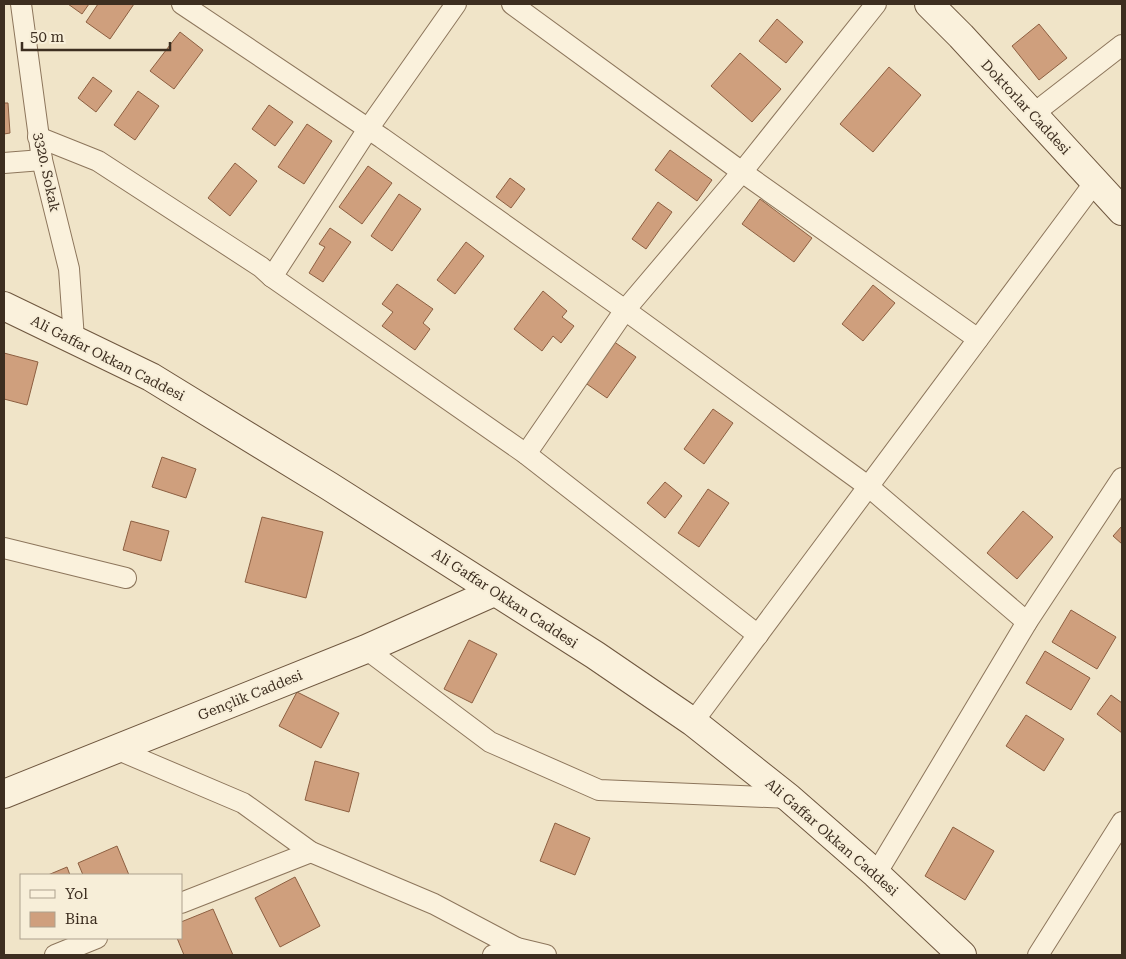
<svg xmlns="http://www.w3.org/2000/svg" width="1126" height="959" font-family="'Roboto Serif',serif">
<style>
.building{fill:#cf9f7d;stroke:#8d5f41}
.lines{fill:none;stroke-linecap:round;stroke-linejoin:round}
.street-casing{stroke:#8d765c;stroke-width:22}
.secondary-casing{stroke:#6f573f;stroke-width:30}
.street{stroke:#faf1dc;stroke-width:20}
.secondary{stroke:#faf1dc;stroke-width:28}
.labels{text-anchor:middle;stroke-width:4;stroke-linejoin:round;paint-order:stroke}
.street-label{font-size:14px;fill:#3d2e20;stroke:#f7eed8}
</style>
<rect width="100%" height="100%" fill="#f0e4c8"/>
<!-- building -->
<g class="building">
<polygon points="68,4 89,4 82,14"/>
<polygon points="98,4 134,4 110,39 86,22"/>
<polygon points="777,19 803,42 786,63 759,41"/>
<polygon points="1039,24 1067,58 1039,80 1012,46"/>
<polygon points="180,32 203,50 174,89 150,71"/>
<polygon points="740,53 781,89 752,122 711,86"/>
<polygon points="889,67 921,95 873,152 840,124"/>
<polygon points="93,77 112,91 96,112 78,98"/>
<polygon points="138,91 159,106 135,140 114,125"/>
<polygon points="4,103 8,103 10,133 4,134"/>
<polygon points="269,105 293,122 275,146 252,129"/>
<polygon points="307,124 332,141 304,184 278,167"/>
<polygon points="670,150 712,180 697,201 655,170"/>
<polygon points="235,163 257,181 230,216 208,198"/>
<polygon points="368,166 392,183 362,224 339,207"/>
<polygon points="510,178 525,189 511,208 496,197"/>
<polygon points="399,194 421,209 392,251 371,236"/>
<polygon points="760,199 812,238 794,262 742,224"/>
<polygon points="658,202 672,212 646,249 632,239"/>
<polygon points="330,228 351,242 323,282 309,273 325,247 319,244"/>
<polygon points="466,242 484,256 455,294 437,280"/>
<polygon points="397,284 433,309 423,323 430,329 415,350 382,326 393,312 382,304"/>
<polygon points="873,285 895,303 863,341 842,324"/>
<polygon points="543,291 567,311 562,317 574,326 561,343 553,336 542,351 514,329"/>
<polygon points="613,341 636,357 607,398 584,382"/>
<polygon points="4,353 38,362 27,405 4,399"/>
<polygon points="713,409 733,423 704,464 684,449"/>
<polygon points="162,457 196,469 186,498 152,487"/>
<polygon points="665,482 682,496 665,518 647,503"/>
<polygon points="708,489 729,503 699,547 678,533"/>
<polygon points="1023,511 1053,537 1017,579 987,553"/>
<polygon points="262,517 323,532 306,598 245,582"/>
<polygon points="131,521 169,531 161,561 123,550"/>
<polygon points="1122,526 1122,544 1113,536"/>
<polygon points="1071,610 1116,637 1097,669 1052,642"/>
<polygon points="469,640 497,654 472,703 444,689"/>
<polygon points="1045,651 1090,678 1071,710 1026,683"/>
<polygon points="297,692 339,713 321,748 279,726"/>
<polygon points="1111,695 1122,703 1122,733 1097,714"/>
<polygon points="1026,715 1064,739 1044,771 1006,746"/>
<polygon points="315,761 359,773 349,812 305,800"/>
<polygon points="555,823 590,838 575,875 540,861"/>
<polygon points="953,827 994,851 965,900 925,876"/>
<polygon points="117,846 129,875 83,875 78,863"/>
<polygon points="67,867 70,875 48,875"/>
<polygon points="295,877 320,926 280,947 255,898"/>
<polygon points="213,909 233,955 184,955 177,938 181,938 181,922"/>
</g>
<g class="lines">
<!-- street casing -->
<g class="street-casing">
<g id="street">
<polyline points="21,4 42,160 69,269 74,339"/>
<polyline points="182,4 382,138 625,310 869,487 1027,622"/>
<polyline points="512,4 742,172 978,339"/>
<polyline points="1033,114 1122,45"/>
<polyline points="38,137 98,161 261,267 272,277 526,454 758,635"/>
<polyline points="4,163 42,160"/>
<polyline points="272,277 368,129 456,4"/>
<polyline points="526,454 625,310 742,172 876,4"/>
<polyline points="4,548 126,578"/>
<polyline points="366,649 490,742 599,790 789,798"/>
<polyline points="693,722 1095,182"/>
<polyline points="116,749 243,803 311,852 434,904 517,948 546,955"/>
<polyline points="876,874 1027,622 1122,478"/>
<polyline points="181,903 311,852"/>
<polyline points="55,955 97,938"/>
<polyline points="493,955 517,948"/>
<polyline points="1038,955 1122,822"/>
</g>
</g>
<!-- secondary casing -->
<g class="secondary-casing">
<g id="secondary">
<polyline points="929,4 961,36 1122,211"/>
<polyline points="4,306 151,377 329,486 595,655 693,722 789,798 876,874 962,955"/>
<polyline points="4,794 366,649 494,592"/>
</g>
</g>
<!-- street -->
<use href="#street" class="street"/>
<!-- secondary -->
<use href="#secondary" class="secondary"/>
</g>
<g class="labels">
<!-- street labels -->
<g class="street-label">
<text transform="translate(1026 107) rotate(47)" y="5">Doktorlar Caddesi</text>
<text transform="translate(47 172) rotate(78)" y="5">3320. Sokak</text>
<text transform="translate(108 358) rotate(27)" y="5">Ali Gaffar Okkan Caddesi</text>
<text transform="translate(505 598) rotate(33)" y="5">Ali Gaffar Okkan Caddesi</text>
<text transform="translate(250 695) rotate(-22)" y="5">Gençlik Caddesi</text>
<text transform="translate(832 837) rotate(41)" y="5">Ali Gaffar Okkan Caddesi</text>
</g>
</g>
<!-- border -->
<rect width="1126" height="959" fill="none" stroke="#3d2e20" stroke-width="10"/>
<!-- legend -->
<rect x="20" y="874" width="162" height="65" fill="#f7eed8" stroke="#ada18e"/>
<rect x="30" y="890" width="25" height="8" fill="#faf1dc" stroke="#ada18e"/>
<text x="65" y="899" font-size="15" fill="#3d2e20">Yol</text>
<rect x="30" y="912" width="25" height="15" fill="#cf9f7d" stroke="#ada18e"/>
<text x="65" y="924" font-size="15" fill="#3d2e20">Bina</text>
<!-- scale -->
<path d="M22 42v8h148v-8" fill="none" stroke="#3d2e20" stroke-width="2.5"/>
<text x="30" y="42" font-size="15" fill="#3d2e20" stroke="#f7eed8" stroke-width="4" paint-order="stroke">50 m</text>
</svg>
